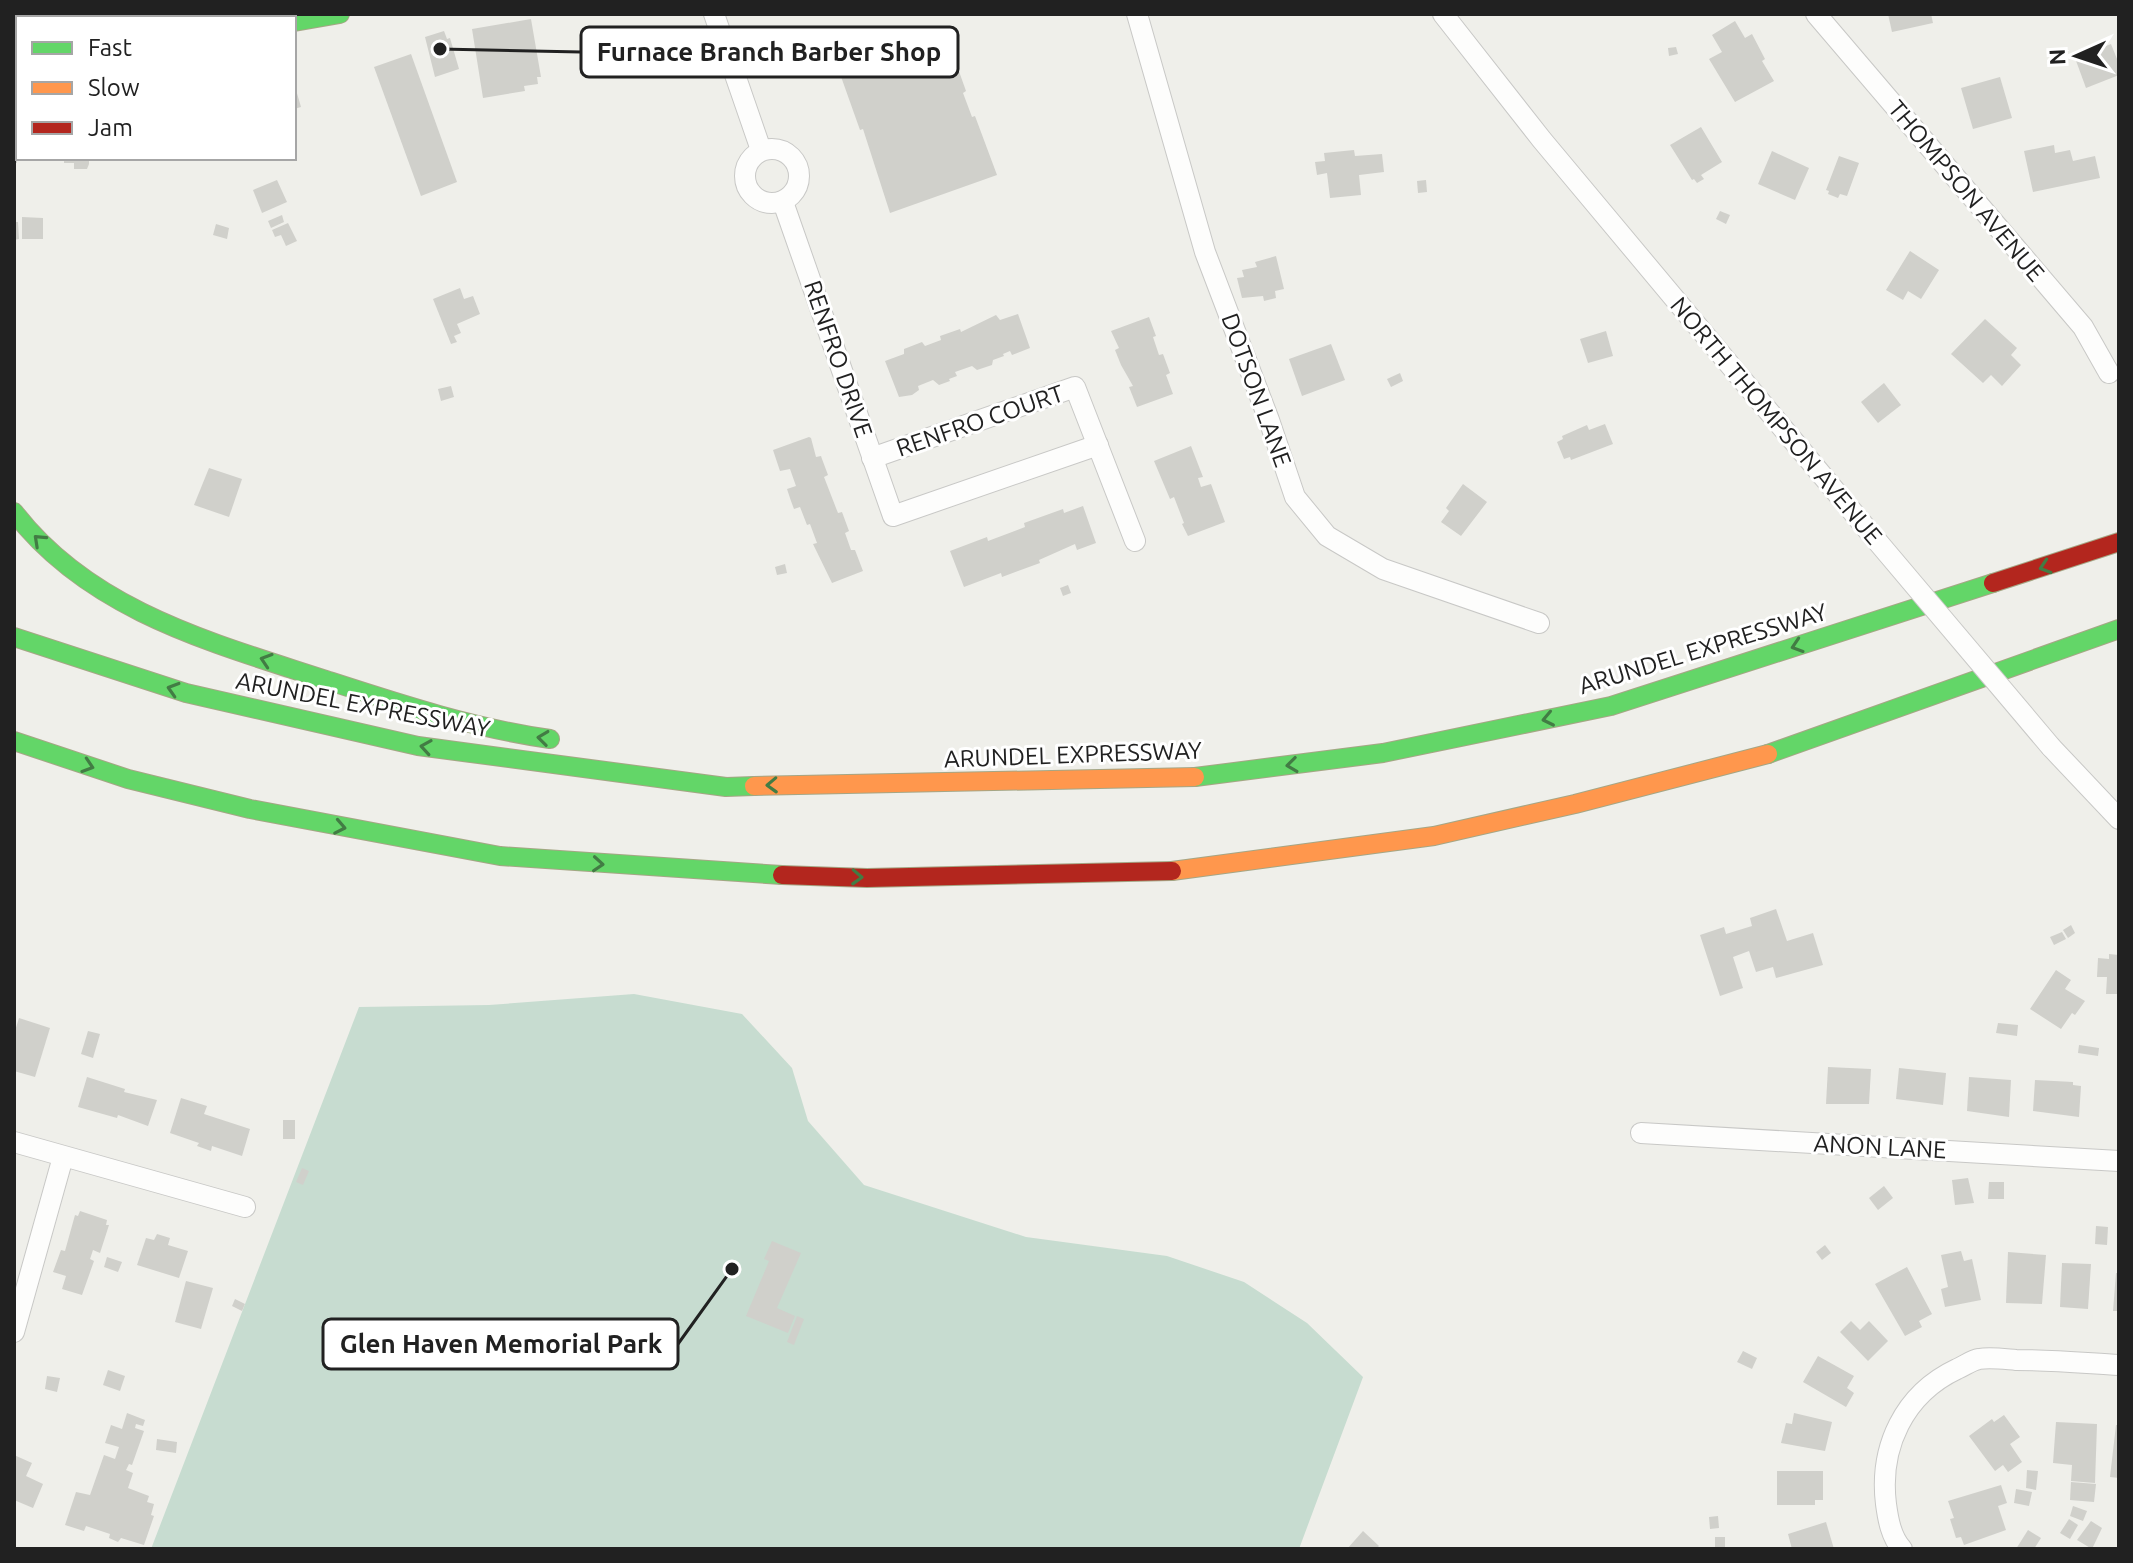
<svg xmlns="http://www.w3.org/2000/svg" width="2133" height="1563" font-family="Ubuntu,sans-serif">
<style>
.cemetery{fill:#c7dcd0}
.building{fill:#d0d0cb}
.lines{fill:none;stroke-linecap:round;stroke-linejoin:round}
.street-casing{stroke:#c8c8c6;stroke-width:22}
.fast-casing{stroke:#a5a685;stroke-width:20}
.slow-casing{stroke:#a5a685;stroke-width:20}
.jam-casing{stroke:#a5a685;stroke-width:20}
.street{stroke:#fdfdfc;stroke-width:20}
.fast{stroke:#63d668;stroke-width:18}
.slow{stroke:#ff974d;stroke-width:18}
.jam{stroke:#b3261e;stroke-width:18}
.street-bridge-casing{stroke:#c8c8c6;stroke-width:22;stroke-linecap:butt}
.street-bridge{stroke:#fdfdfc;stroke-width:20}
.oneway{stroke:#427c44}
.labels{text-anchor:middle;stroke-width:6;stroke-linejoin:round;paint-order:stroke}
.street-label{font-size:24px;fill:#212121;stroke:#fff}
.leader{fill:none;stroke:#212121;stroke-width:3}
.callout-dot{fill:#212121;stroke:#fff;stroke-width:3}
.callout{fill:#fff;stroke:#212121;stroke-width:3}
.callout-label{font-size:26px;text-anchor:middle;font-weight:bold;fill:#212121}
</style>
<rect width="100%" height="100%" fill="#efefea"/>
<!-- cemetery -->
<polygon class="cemetery" points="634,994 742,1014 792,1068 808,1121 864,1185 1026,1237 1167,1256 1244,1282 1307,1323 1363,1377 1299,1549 151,1549 359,1007 489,1005"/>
<!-- building -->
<g class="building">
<polygon points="1888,14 1931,14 1933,23 1892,32"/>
<polygon points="531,19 541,77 537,77 538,84 524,86 525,91 483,98 472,29"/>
<polygon points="1735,21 1745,38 1752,34 1765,59 1762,61 1774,81 1735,102 1709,59 1722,52 1712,35"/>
<polygon points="444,31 447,39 450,38 459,69 435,77 425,37"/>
<polygon points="945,32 966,91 963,93 972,117 975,116 997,175 890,213 863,129 860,130 839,71"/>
<polygon points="2111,44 2119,64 2119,75 2086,88 2075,58"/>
<polygon points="1676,47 1678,54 1669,56 1668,48"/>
<polygon points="411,54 457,182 421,196 374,67"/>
<polygon points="2000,77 2012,118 1973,129 1961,88"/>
<polygon points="294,83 301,107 294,109"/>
<polygon points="14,114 18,115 17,163 14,163"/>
<polygon points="1701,127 1722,162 1701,175 1704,179 1697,183 1694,179 1692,180 1670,145"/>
<polygon points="2054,145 2055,153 2070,150 2073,161 2095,156 2100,178 2033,192 2024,151"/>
<polygon points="1354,150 1355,156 1382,154 1384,172 1359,175 1361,195 1330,198 1327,173 1317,175 1315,162 1325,161 1324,153"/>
<polygon points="1772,151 1809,168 1795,200 1758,184"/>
<polygon points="1839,156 1859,163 1847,196 1840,194 1838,198 1828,194 1829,191 1826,190"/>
<polygon points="64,158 89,158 89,164 87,169 74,169 74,163 64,163"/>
<polygon points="277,180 287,202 262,213 253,190"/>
<polygon points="1426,180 1427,192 1418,193 1417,181"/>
<polygon points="1720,211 1730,215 1726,224 1716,219"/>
<polygon points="282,215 284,222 271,228 268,221"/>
<polygon points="22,217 43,218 43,239 22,239"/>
<polygon points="14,222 18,222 19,239 14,240"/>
<polygon points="288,223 297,241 286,246 281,235 275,237 272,230"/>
<polygon points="216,224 229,228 227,239 213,235"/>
<polygon points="1910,251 1939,270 1921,299 1908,291 1903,300 1886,290"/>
<polygon points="1276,256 1284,289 1275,291 1276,298 1264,301 1263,296 1242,298 1237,278 1244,277 1242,270 1257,267 1255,262"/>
<polygon points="460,288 464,299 473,296 480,314 457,324 461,333 454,336 457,342 451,344 433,299"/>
<polygon points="1018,314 1030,348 1012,355 1010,351 1003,354 1004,356 993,360 992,365 977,370 972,366 955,372 957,376 949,379 950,381 939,385 933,380 918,386 919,390 912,395 899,397 885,361 904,354 904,349 922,342 925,346 941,340 940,336 960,329 961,332 996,315 1000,320"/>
<polygon points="1149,317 1156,336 1153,337 1159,355 1163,354 1170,373 1166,375 1173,394 1137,407 1129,387 1133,386 1121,365 1115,350 1119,348 1111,331"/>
<polygon points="1985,319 2017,348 2011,355 2021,365 2002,386 1991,375 1983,383 1951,354"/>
<polygon points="1606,331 1613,356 1588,363 1580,339"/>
<polygon points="1331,344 1345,380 1302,396 1289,359"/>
<polygon points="1400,373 1403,381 1391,387 1387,379"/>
<polygon points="1884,383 1901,405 1878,423 1861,402"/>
<polygon points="451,386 454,397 441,401 438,389"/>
<polygon points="1605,424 1613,444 1571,460 1570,457 1564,459 1557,442 1563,439 1562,436 1587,425 1589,430"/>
<polygon points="809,437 811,438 816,457 821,456 822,459 828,475 824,477 836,508 838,513 842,512 849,531 845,533 851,550 855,550 863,571 832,583 813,544 817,543 810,524 807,525 800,507 794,509 791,501 787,489 796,486 790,469 780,471 773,450"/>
<polygon points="1191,446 1203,477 1198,478 1201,487 1211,484 1225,522 1188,536 1182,524 1184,523 1174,497 1170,499 1154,461"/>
<polygon points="209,468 242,479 229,517 194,505"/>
<polygon points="1463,484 1487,502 1461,536 1441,522 1449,511 1446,508"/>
<polygon points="1083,506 1096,543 1077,550 1075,544 1039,560 1040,563 1002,577 1001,573 964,587 950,551 987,537 988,541 1012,532 1025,527 1024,523 1063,509 1064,513"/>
<polygon points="785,564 787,573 777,575 775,567"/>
<polygon points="1068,585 1071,593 1063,596 1060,588"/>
<polygon points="1776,909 1787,941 1813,933 1823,965 1776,978 1773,967 1756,972 1749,951 1733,957 1743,988 1720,996 1700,935 1724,927 1726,934 1752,926 1750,918"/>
<polygon points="2071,925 2075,933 2068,938 2063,930"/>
<polygon points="2062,932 2066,939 2054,945 2050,937"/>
<polygon points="2109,954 2119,955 2119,994 2106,994 2107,977 2097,977 2098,958 2109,959"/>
<polygon points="2056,970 2071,980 2065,989 2085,1001 2075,1015 2072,1013 2061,1029 2030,1009"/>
<polygon points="19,1018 50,1028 35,1077 14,1071 14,1034"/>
<polygon points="1998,1023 2018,1025 2017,1036 1996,1033"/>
<polygon points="88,1031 100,1034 93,1058 81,1054"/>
<polygon points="2079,1045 2099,1048 2098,1056 2078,1053"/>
<polygon points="1828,1067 1871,1069 1869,1104 1826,1104"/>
<polygon points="1899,1068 1946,1073 1943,1105 1896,1099"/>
<polygon points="87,1077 125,1089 124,1092 157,1100 148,1126 118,1115 117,1118 78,1107"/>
<polygon points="1969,1077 2011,1080 2009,1117 1967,1111"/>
<polygon points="2035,1080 2073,1082 2073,1085 2081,1086 2079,1117 2033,1111"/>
<polygon points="181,1098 207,1106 204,1114 250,1129 242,1156 212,1146 211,1151 197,1146 199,1143 170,1133"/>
<rect x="283" y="1120" width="12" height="19"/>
<polygon points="302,1168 309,1171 303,1185 296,1182"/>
<polygon points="1968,1178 1974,1203 1955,1205 1952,1180"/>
<polygon points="1989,1182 2004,1182 2004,1199 1988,1199"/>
<polygon points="1884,1186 1893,1198 1878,1210 1869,1198"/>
<polygon points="80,1211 107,1220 106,1225 109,1225 100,1253 93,1250 90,1259 94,1261 82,1295 62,1289 66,1276 53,1272 61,1250 65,1251 75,1215 78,1216"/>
<polygon points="2096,1226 2108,1227 2107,1245 2095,1244"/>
<polygon points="157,1234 170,1238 168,1245 188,1251 179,1278 137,1265 146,1238 154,1240"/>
<polygon points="772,1241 801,1253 777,1308 795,1316 788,1333 746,1316 769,1261 764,1259"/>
<polygon points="1825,1245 1831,1253 1822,1260 1816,1252"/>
<polygon points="1961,1251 1964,1261 1972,1259 1981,1300 1945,1307 1941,1289 1948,1287 1941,1255"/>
<polygon points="2008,1252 2046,1255 2042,1304 2006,1303"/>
<polygon points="107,1257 122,1262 118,1272 104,1267"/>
<polygon points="2062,1263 2091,1264 2088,1309 2060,1307"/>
<polygon points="1907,1267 1932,1314 1919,1321 1922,1327 1905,1336 1875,1284"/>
<polygon points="2116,1273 2119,1273 2119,1311 2113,1311"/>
<polygon points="186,1281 213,1288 201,1329 175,1322"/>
<polygon points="235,1299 245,1304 242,1311 232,1306"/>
<polygon points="797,1316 804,1319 794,1345 787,1342"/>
<polygon points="1851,1321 1860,1330 1869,1321 1888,1341 1868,1361 1840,1332"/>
<polygon points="1743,1351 1757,1358 1752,1369 1737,1362"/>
<polygon points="1818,1356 1854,1376 1847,1388 1854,1393 1846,1407 1803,1382"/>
<polygon points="108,1370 125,1376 120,1391 103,1385"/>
<polygon points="47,1376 60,1378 57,1392 45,1389"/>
<polygon points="127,1413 145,1420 143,1426 136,1424 135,1428 144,1431 132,1465 129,1464 126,1470 133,1473 128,1488 149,1496 147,1502 154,1504 151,1515 154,1516 144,1545 121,1538 118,1542 109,1538 110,1534 86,1526 84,1531 65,1525 76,1492 90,1495 104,1455 115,1459 119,1447 105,1443 111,1425 122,1429"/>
<polygon points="1794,1413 1832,1422 1825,1451 1781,1443 1786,1423 1792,1424"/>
<polygon points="2004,1415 2020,1437 2010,1444 2022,1462 2008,1472 2003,1465 1995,1471 1969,1436 1992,1419 1994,1422"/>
<polygon points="2056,1422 2097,1424 2095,1483 2071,1481 2072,1465 2053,1463"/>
<polygon points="2116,1425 2119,1425 2119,1478 2110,1477"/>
<polygon points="157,1439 177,1442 176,1453 156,1450"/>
<polygon points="14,1455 32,1463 26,1476 43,1484 33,1508 14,1500"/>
<polygon points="2027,1470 2038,1471 2036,1490 2026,1488"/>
<polygon points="1777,1471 1823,1471 1823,1500 1815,1500 1815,1505 1777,1505"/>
<polygon points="2071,1482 2096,1484 2094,1502 2070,1500"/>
<polygon points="2001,1485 2007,1503 1998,1506 2006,1530 1964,1545 1961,1537 1956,1538 1950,1519 1954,1518 1948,1501"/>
<polygon points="2016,1489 2032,1492 2029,1506 2014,1503"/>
<polygon points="2073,1506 2087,1511 2083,1521 2070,1516"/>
<polygon points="1718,1516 1719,1528 1710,1529 1709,1517"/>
<polygon points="2069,1519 2078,1525 2070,1539 2060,1533"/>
<polygon points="2091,1521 2102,1528 2092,1549 2077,1540"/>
<polygon points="1826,1522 1834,1549 1792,1549 1788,1534"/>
<polygon points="2028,1530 2041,1538 2034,1549 2016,1549"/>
<polygon points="1363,1531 1379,1546 1376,1549 1347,1549"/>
<rect x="1715" y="1537" width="10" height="12"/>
</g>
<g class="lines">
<!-- street casing -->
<g class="street-casing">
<g id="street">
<polyline points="714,14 761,150"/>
<polyline points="1137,14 1205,252 1269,420 1295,497 1327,536 1383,569 1539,623"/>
<polyline points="1443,14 1542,140 1872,535"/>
<polyline points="1816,14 2083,327 2109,373"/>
<circle cx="772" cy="176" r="27"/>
<polyline points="783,202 893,516 1098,445"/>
<polyline points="872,458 1075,387 1135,541"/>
<polyline points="2051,747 2119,819"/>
<polyline points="1641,1133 2119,1161"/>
<polyline points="14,1142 245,1207"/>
<polyline points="14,1332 63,1157"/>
<path d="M1902 1549C1891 1537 1888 1519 1886 1504 1879 1447 1904 1394 1957 1369 1964 1366 1972 1360 1979 1359 1990 1357 2004 1359 2016 1360 2050 1360 2084 1363 2119 1365"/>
</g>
</g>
<!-- fast casing -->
<g class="fast-casing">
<g id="fast">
<polyline points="47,18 79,14"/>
<polyline points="294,22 340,14"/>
<polyline points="14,65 18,65"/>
<path d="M14 512C90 611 213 643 326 680 400 704 473 728 550 739"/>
<polyline points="14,637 186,693 418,746 726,787 754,786"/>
<polyline points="14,741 128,779 250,809 500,856 782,875"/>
<polyline points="1768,754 2119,629"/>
<polyline points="1195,777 1383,753 1611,706 1993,583"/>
</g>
</g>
<!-- slow casing -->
<g class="slow-casing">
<g id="slow">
<polyline points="754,786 1195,777"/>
<polyline points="1172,871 1434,836 1575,804 1768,754"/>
</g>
</g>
<!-- jam casing -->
<g class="jam-casing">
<g id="jam">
<polyline points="14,22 18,22"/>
<polyline points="1993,583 2119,542"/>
<polyline points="782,875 867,878 1172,871"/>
</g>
</g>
<!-- street -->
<use href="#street" class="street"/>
<!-- fast -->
<use href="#fast" class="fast"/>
<!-- slow -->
<use href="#slow" class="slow"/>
<!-- jam -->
<use href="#jam" class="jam"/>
<!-- street-bridge casing -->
<g class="street-bridge-casing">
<polyline id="street-bridge" points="1872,535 2051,747"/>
</g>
<!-- street-bridge -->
<use href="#street-bridge" class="street-bridge"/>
</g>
<!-- one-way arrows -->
<defs><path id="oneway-chevron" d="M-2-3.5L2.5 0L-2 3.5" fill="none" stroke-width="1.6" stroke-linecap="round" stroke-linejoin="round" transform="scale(2)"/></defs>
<g class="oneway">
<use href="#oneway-chevron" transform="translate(39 540) rotate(-137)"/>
<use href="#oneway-chevron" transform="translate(2045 567) rotate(162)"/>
<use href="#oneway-chevron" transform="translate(1797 646) rotate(162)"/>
<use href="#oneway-chevron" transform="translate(266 660) rotate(-162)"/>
<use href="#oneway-chevron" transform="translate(173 689) rotate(-163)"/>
<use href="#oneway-chevron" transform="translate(1548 719) rotate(168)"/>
<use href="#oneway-chevron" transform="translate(543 738) rotate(-173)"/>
<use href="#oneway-chevron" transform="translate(426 747) rotate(-171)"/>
<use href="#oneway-chevron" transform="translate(1292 765) rotate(173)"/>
<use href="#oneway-chevron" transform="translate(88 766) rotate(18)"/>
<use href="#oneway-chevron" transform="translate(772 785) rotate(178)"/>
<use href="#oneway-chevron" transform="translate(340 827) rotate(11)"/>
<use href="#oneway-chevron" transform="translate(598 864) rotate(4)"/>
<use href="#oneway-chevron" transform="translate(857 877) rotate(2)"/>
</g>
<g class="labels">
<!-- street labels -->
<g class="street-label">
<text transform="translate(1966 191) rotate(50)" y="8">THOMPSON AVENUE</text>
<text transform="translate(838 359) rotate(71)" y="8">RENFRO DRIVE</text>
<text transform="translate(1256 390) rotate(70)" y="8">DOTSON LANE</text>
<text transform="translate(980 421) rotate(-19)" y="8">RENFRO COURT</text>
<text transform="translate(1776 421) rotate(50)" y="8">NORTH THOMPSON AVENUE</text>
<text transform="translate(1703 649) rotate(-17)" y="8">ARUNDEL EXPRESSWAY</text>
<text transform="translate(363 705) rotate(11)" y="8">ARUNDEL EXPRESSWAY</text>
<text transform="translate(1073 755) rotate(-2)" y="8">ARUNDEL EXPRESSWAY</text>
<text transform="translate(1880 1147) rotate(3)" y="8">ANON LANE</text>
</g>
</g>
<!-- callouts -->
<path class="leader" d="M440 49L581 52M732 1269L678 1344"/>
<g class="callout-dot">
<circle cx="440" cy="49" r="8"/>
<circle cx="732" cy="1269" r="8"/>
</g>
<g class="callout">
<rect x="581" y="27" width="377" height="50" rx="8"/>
<rect x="323" y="1319" width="355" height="50" rx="8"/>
</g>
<g class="callout-label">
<text x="769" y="61">Furnace Branch Barber Shop</text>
<text x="501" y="1353">Glen Haven Memorial Park</text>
</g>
<!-- border -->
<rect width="2133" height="1563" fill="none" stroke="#212121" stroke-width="32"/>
<!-- legend -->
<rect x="16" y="16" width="280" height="144" fill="#ffffff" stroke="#a6a6a6" stroke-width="2"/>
<rect x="32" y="42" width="40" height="12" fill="#63d668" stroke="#a6a6a6" stroke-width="2"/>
<text x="88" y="56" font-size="24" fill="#212121">Fast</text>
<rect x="32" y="82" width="40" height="12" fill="#ff974d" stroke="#a6a6a6" stroke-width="2"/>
<text x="88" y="96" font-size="24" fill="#212121">Slow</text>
<rect x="32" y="122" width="40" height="12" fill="#b3261e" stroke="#a6a6a6" stroke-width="2"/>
<text x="88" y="136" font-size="24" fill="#212121">Jam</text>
<!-- north arrow -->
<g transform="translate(2077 56) rotate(267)" stroke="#ffffff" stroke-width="6" paint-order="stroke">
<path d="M0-6L14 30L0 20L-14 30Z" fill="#212121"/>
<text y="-12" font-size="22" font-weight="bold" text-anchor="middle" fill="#212121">N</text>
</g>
</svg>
